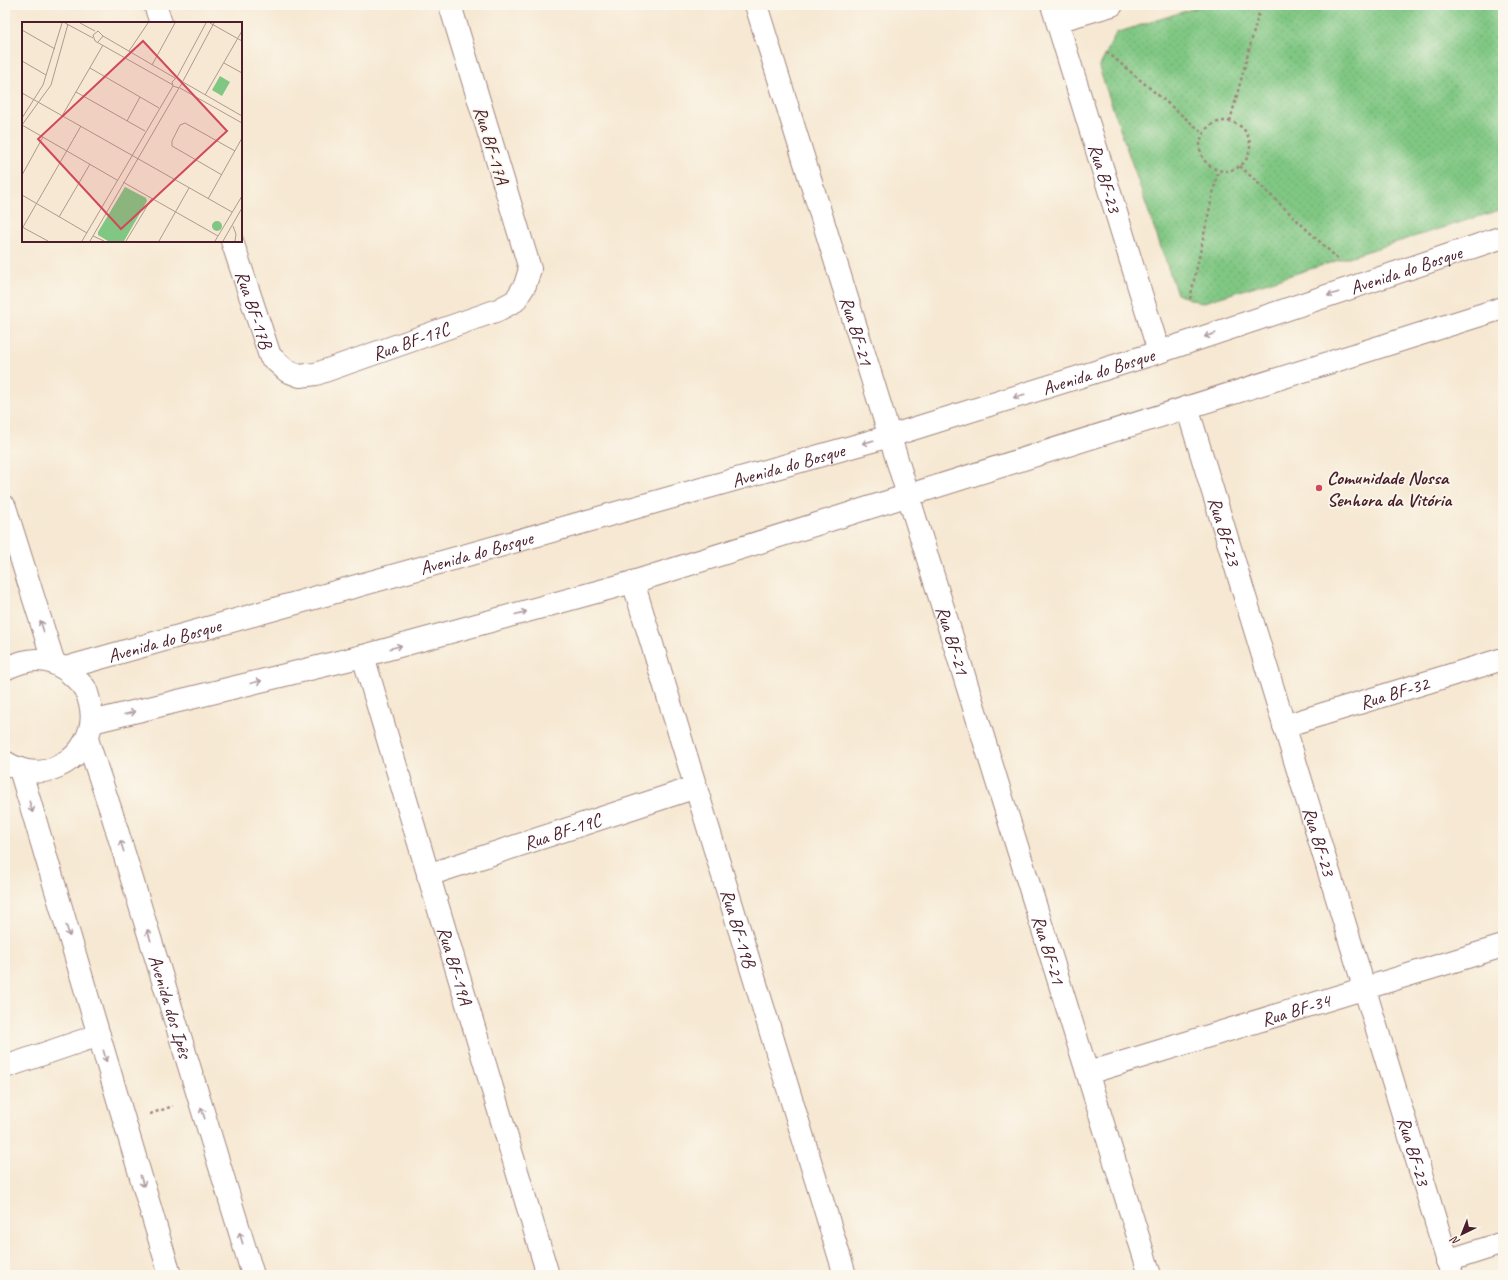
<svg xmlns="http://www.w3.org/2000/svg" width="1508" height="1280" font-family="Caveat,sans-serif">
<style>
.park{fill:url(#park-dots);stroke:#657357}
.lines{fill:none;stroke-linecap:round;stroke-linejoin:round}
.minor-casing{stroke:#a0847e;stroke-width:24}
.tertiary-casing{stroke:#a0847e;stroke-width:24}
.path{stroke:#a0847e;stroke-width:2.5;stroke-dasharray:3 3;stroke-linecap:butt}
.minor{stroke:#fff;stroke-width:22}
.tertiary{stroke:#fff;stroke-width:22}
.oneway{stroke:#ae9aa0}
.poi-dot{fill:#d1495b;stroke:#fbf7ec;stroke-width:1.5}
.labels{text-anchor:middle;stroke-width:3.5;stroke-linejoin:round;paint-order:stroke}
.street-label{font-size:19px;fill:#4a1f2b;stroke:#fbf7ec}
.poi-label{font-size:19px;font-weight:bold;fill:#4a1f2b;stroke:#fbf7ec;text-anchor:start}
.inset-road{fill:none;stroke:#b1988f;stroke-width:1}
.view{fill:#d1495b;fill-opacity:0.15;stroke:#d1495b;stroke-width:2}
.inset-edge{fill:none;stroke:#4a1f2b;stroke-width:2}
</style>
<defs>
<pattern id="park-dots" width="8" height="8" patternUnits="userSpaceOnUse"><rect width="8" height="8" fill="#80c783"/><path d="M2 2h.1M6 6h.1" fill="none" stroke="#70aa71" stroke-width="1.8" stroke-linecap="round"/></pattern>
</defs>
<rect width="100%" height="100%" fill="#fbf7ec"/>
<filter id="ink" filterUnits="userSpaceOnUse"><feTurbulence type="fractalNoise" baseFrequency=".025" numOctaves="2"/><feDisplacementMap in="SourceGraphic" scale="8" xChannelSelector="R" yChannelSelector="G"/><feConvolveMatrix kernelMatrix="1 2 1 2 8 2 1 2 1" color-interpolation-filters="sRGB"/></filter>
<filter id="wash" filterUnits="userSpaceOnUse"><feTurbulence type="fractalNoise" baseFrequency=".012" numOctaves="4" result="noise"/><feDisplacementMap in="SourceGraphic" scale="16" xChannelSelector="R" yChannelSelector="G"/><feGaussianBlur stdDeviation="0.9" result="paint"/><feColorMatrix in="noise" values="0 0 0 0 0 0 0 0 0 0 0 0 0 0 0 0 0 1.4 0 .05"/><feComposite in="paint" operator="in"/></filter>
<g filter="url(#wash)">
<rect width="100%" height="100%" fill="#f6e8d2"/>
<!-- park -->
<polygon class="park" points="1204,5 1503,5 1503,209 1201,303 1177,294 1099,68 1116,33"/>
</g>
<g filter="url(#ink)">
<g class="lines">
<!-- minor casing -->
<g class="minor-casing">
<g id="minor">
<polyline points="155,5 161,23"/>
<path id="s1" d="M756 5 1150 1275"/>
<path id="s2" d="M1052 5 1159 352"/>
<polyline points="1057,21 1112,5"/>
<path id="s3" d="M232 241 270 356 287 371 300 376 316 374 498 310 515 301 525 285 530 269 450 5"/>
<path id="s4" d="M1187 407 1452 1275"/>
<path id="s5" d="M633 582 845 1275"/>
<path id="s6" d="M363 656 548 1275"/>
<path id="s7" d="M1284 726 1503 659"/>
<path id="s8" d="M428 875 696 787"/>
<polyline points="5,1067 99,1035"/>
<path id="s9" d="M1088 1073 1503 946"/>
<polyline points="1447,1261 1503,1243"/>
</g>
</g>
<!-- tertiary casing -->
<g class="tertiary-casing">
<g id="tertiary">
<polyline points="5,507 54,663"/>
<path id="s10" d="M65 668 890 436 1159 352 1503 237"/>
<path d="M5 669C15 664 25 660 37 660 52 660 64 667 74 677 78 681 82 684 85 688 87 692 88 696 89 700 98 727 83 756 57 767 40 775 21 772 5 762"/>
<polyline points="92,722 363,656 633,582 1503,308"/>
<path id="s11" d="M87 739 112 814 253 1275"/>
<polyline points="20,769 170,1275"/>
</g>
</g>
<!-- path -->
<g class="path">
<polyline points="1107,52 1203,133"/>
<circle cx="1225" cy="146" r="25"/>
<polyline points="1230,121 1261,5"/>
<polyline points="1240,166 1339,260"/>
<polyline points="1190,299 1218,170"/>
<polyline points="150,1114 173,1106"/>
</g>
<!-- minor -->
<use href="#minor" class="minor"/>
<!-- tertiary -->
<use href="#tertiary" class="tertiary"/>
</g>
<!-- one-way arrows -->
<defs><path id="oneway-shaft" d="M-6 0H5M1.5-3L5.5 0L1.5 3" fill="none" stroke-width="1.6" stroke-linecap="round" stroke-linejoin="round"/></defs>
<g class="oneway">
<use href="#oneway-shaft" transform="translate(1333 294) rotate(162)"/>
<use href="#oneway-shaft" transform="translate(1210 335) rotate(162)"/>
<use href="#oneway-shaft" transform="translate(1019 396) rotate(163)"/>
<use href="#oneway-shaft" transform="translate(868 442) rotate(164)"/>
<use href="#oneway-shaft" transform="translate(521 613) rotate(-15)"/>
<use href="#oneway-shaft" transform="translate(42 626) rotate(-107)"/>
<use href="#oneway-shaft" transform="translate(396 647) rotate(-15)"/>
<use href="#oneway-shaft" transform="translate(256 682) rotate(-14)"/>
<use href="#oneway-shaft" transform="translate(130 713) rotate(-14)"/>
<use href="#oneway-shaft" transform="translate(31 807) rotate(73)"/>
<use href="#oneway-shaft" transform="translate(122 846) rotate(-107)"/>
<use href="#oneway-shaft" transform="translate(68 931) rotate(73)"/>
<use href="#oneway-shaft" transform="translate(149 935) rotate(-107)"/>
<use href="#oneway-shaft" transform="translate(105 1056) rotate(74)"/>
<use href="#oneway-shaft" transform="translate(203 1113) rotate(-107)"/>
<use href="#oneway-shaft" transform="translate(142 1181) rotate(73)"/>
<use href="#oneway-shaft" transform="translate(241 1238) rotate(-107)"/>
</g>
</g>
<!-- markers -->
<circle class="poi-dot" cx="1319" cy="488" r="4"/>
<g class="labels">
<!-- street labels -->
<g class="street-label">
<text transform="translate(492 145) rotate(73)" y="7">Rua BF-17A</text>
<text dy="7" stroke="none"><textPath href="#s2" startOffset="181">Rua BF-23</textPath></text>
<text dy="7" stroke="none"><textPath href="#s10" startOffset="1399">Avenida do Bosque</textPath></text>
<text dy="7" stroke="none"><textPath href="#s3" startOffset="72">Rua BF-17B</textPath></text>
<text dy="7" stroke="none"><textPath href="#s1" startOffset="341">Rua BF-21</textPath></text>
<text dy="7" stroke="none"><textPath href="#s3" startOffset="274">Rua BF-17C</textPath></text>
<text dy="7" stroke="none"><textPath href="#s10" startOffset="1075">Avenida do Bosque</textPath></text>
<text dy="7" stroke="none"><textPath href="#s10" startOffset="751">Avenida do Bosque</textPath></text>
<text dy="7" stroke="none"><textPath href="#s4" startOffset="130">Rua BF-23</textPath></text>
<text dy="7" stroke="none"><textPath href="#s10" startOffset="427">Avenida do Bosque</textPath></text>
<text dy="7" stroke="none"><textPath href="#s10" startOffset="103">Avenida do Bosque</textPath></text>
<text dy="7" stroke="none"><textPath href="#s1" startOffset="665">Rua BF-21</textPath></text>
<text dy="7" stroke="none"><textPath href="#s7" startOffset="115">Rua BF-32</textPath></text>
<text dy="7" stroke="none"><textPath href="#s8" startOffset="141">Rua BF-19C</textPath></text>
<text dy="7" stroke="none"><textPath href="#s4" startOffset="454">Rua BF-23</textPath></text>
<text dy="7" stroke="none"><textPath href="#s5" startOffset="362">Rua BF-19B</textPath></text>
<text dy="7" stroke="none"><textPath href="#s1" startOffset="989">Rua BF-21</textPath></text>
<text dy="7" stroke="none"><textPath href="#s6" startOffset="323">Rua BF-19A</textPath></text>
<text dy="7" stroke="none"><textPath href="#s11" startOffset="280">Avenida dos Ipês</textPath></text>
<text dy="7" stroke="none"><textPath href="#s9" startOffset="217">Rua BF-34</textPath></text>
<text dy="7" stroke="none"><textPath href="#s4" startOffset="778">Rua BF-23</textPath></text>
</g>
<!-- poi labels -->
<g class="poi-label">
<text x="1327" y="484">Comunidade Nossa<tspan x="1327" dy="22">Senhora da Vitória</tspan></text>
</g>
</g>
<!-- overview -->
<g transform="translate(22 22)">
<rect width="220" height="220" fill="#f6e8d2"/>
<path d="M198 54 208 60 200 74 190 68ZM190 204a5 5 0 1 1 10 0a5 5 0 1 1-10 0Z" fill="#80c783"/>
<path d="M103 165 124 176 125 179 102 219H86L76 213V210Z" fill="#80c783"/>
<path class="inset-road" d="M43 1 71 16M58 1 73 9M188 1 220 19M0 8 33 27M81 14 153 56M76 20 81 14 76 9 71 13 73 19 151 63M107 29 126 1M0 39 24 53M202 41 220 51M130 43 153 1M68 46 137 86M155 55 161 60 157 66 151 64 150 60 155 55 184 1M161 59 192 1M161 60 220 94M158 66 220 101M54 70 123 109M0 71 210 190M183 73 220 9M40 94 81 23M0 96 21 63 40 1M105 99 118 75M0 103 29 63 46 2M0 103 95 158M0 153 21 115M200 153 150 124V119L158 103 163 101 213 129M101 160 196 214M0 173 65 211M186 177 220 116M37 195 68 142M211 204 214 212 213 219M0 205 26 219M1 205 59 104M71 214 82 219M60 219 151 64M68 219 157 66M104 219 130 176M137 219 167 166M193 219 220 174M201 219 220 186"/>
<path class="view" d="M121 19 205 109 99 207 16 117Z"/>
<rect width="220" height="220" class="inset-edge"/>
</g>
<!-- margin -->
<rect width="1508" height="1280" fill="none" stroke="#fbf7ec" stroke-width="20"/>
<!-- north arrow -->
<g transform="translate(1462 1234) rotate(223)" stroke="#fbf7ec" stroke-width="3" paint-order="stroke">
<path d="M0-3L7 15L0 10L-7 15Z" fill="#4a1f2b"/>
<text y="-6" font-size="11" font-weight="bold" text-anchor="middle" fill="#4a1f2b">N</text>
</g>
</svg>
